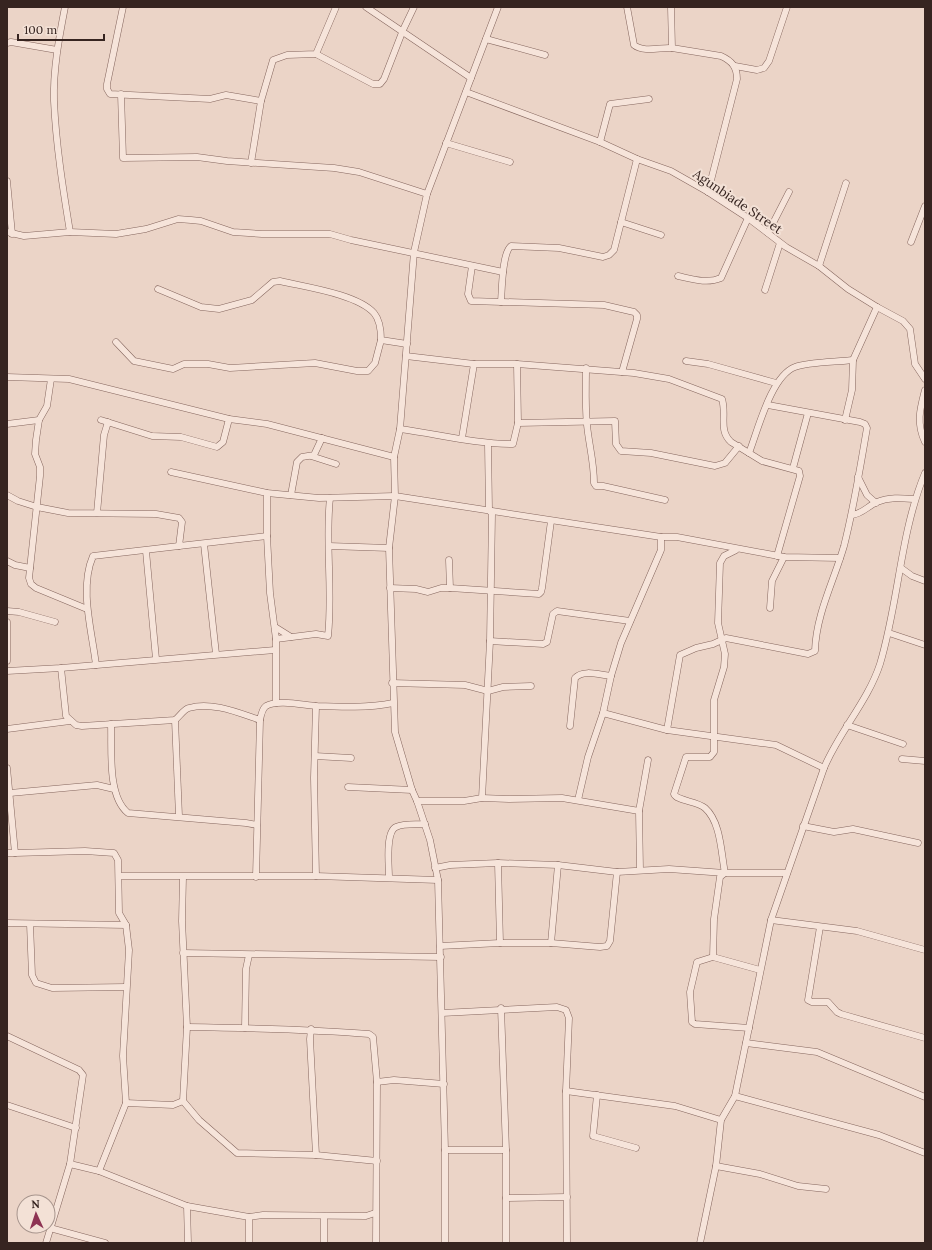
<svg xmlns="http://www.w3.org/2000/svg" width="932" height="1250" font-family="Lora,serif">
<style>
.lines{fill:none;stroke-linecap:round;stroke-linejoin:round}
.street-casing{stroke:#85665e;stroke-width:7}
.street{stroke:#f6e4da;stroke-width:6}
.labels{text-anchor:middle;stroke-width:4;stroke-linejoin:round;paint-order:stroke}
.street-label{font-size:13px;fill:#362420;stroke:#f3e1d6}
</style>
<rect width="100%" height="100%" fill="#ebd4c7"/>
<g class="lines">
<!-- street casing -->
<g class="street-casing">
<g id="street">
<path d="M65 7C59 38 53 70 54 101 56 145 63 189 70 232"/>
<polyline points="123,7 107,84 107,89 110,94 210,99 226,95 261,101 251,163"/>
<polyline points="366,7 471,78"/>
<path d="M627 7 634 45C644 53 661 47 672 48"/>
<path d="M671 7 672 48 721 56C732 61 737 67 737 79L708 192"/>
<polyline points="486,39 545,55"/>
<polyline points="7,43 11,42 57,50"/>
<polyline points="316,54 373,84 380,84 384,79 403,30 414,7"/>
<polyline points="735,66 757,70 764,68 769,61 787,7"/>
<polyline points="466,92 600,142 637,159 671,171 708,192 748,218 786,247 819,266 848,289 877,307 903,321 910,329 915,364 925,379"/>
<polyline points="121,94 123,158 197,157 227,161 334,168 359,172 427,194"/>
<polyline points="261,101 273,60 287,55 316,54 336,7"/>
<polyline points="600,142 610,104 649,99"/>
<polyline points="446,143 510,162"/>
<polyline points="7,181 12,234"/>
<polyline points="621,222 661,235"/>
<polyline points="7,232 24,236 70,232 116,234 146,229 178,219 191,220 201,221 233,232 262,234 330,234 351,240 503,272"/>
<polyline points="768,233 789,192"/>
<polyline points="911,242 925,206"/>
<polyline points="472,266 468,294 471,301 604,305 634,312 637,315 637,319 622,372"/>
<polyline points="819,266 846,183"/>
<path d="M678 276C692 279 707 284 721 278L748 218"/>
<path d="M158 289 201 307 219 309 252 300 273 282 280 281C305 287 357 294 374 313 380 320 381 331 381 340L407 344"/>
<polyline points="765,290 780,243"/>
<path d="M501 302C502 289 502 253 511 246L559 248 603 257 609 255 614 250 637 159"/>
<polyline points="116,342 134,361 173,369 184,364 208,364 230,368 315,363 357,371 368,371 375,363 381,340"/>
<path d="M406 356 474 364H517L634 373 669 379 722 399C727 415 718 430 731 442L762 461 799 471 800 476 777 556"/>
<polyline points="686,361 708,364 776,383"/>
<path d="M586 368C586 387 585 406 587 425 589 445 594 462 594 483L596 486H603L665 500"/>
<polyline points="7,377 69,379 229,419 267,424 394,457"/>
<polyline points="51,379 47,406 39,420 36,440 35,454 40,467 40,476 29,578 31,584 36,588 87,609"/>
<path d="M925 390C920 409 916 423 925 442"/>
<polyline points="101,420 152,436 181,437 217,447 223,442 229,419"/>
<polyline points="845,420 852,390 853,360 877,307"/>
<polyline points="518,423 615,421 616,444 621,451 651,453 715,466 725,463 739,446"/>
<polyline points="7,424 39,420"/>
<path d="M400 429C438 434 475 444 513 444L518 423 517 364"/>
<polyline points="462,438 474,364"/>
<path d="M749 453C758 430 771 376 795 367 808 362 838 362 853 360"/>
<polyline points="311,456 336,464"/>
<polyline points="793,468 808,413"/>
<polyline points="171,472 267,493 319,498 395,496 661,537 677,537 784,557 840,558"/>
<polyline points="858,477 867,495 876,503"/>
<polyline points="267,493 267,536 270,593 276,639 276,703"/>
<polyline points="7,495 18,501 37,507 68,513 156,514 179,518 182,522 179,546 267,536"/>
<polyline points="291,495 297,462 302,457 314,455 322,438"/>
<polyline points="97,513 104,435 108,422"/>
<path d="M852 515C862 514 868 506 877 502 889 497 901 498 914 499"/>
<polyline points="204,544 216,654"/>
<polyline points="329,546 389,548"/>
<path d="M736 550 724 556 720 563 718 623 725 654 724 667 714 700V752L710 757H686L674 794C677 801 697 801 705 808 721 822 721 853 725 873L720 877 714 919 713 957 697 962 690 992 692 1022 695 1024 749 1028"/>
<polyline points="146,551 156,659"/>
<polyline points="449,560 450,588"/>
<polyline points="7,561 15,565 30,568"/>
<polyline points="901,568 912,576 925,581"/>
<polyline points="390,588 416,589 428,592 441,588 450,588 539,594 541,592 542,588 551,521"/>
<polyline points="770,608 772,581 784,557"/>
<polyline points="7,611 19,612 55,622"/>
<polyline points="7,622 7,661"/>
<polyline points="275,627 291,637"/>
<polyline points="889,633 925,645"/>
<path d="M276 639 316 634 328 636C333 590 325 543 330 498"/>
<polyline points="490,641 543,644 547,642 553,614 557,611 630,621"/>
<path d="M96 665C92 631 79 588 93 556L179 546"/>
<path d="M61 668 66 716 76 725 82 726 175 720C179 717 184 709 189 708 211 701 239 713 260 720 261 715 262 709 266 706 277 699 303 705 316 706 341 707 369 708 393 703"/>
<polyline points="7,671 61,668 275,650"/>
<polyline points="392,683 465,685 488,691 503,687 531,686"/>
<polyline points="603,713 667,730 776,745 824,768"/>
<polyline points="175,720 179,816"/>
<path d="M111 724C112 749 107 796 128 813L246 823 257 825"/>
<polyline points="847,725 903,744"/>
<path d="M570 726 575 678C583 669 600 675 611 676"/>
<polyline points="7,729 70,721"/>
<path d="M667 730 680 655 696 648 713 644 726 638 808 654 815 651C816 614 834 581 844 546 854 507 860 468 867 428L865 424 860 422 768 405"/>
<polyline points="315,756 351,758"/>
<polyline points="902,759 925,761"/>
<polyline points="7,768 15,853 7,853"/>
<polyline points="348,787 412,790"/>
<polyline points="10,793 97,785 114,789"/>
<polyline points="482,798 490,641 492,514 489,510 488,444"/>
<polyline points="578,800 588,757 603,713 611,676 621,643 661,550 661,537"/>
<polyline points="417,801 464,801 482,798 509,799 562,798 639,811"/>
<polyline points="803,826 834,832 853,829 918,843"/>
<polyline points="15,853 85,851 114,853 118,860 119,913 126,925 129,950 123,1056 126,1103 99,1171"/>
<polyline points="498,863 500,943"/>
<polyline points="435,868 450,865 498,863 558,865 617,872 669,869 725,873 787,873"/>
<polyline points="640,870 639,811 648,760"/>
<polyline points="119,876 316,876 438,880"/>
<polyline points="316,876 314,778 316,706"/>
<polyline points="183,877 182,921 187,1027 183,1101 199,1120 237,1153 316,1155 377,1161"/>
<polyline points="256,877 260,720"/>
<path d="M389 877C389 866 385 832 396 827 405 823 416 825 425 824"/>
<polyline points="771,920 857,931 925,950"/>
<polyline points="7,923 126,925"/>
<polyline points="30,924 32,975 36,983 52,988 126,987"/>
<polyline points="820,927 808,1000 812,1002 828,1002 837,1012 841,1014 925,1038"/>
<polyline points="551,943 558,865"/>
<polyline points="440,946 500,943 551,943 600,947 607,946 610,941 617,872"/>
<polyline points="183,953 441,957"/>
<polyline points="713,957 760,970"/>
<polyline points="501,1008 506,1150 506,1243"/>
<polyline points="442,1013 557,1007 566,1010 569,1018 566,1091 567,1243"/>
<path d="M187 1027C248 1028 309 1029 369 1034L373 1037 377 1082 376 1243"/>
<polyline points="245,1028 246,969 249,955"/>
<polyline points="311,1029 310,1039 316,1155"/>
<polyline points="7,1036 79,1070 83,1075 70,1164 46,1243"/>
<polyline points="746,1043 817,1052 925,1097"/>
<polyline points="377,1082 394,1080 444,1084"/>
<polyline points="566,1091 675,1106 721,1120"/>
<polyline points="597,1095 593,1136 636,1148"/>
<polyline points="735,1096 879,1135 925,1153"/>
<polyline points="126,1103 173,1105 183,1101"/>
<polyline points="7,1105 76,1128"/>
<polyline points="445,1150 506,1150"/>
<polyline points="70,1164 99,1171 187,1206 249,1217 263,1215 366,1216 375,1213"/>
<polyline points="716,1166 760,1174 798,1186 826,1189"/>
<polyline points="506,1198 567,1197"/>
<polyline points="187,1206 188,1243"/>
<polyline points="324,1216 324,1243"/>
<polyline points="50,1228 105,1243"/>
<polyline points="249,1243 249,1217"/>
<polyline points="445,1243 445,1150 438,880 430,840 417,801 412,790 395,732 389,548 395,496 394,457 400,429 414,252 427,194 498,7"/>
<path d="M700 1243 716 1166 721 1120 735 1096 771 920 824 768C839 732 868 701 880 664 899 601 900 533 925 473"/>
</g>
</g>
<!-- street -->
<use href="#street" class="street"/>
</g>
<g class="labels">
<!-- street labels -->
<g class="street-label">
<text transform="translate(738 201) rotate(34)" y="5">Agunbiade Street</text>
</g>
</g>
<!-- border -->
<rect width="932" height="1250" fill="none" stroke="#362420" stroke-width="16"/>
<!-- north arrow -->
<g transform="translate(36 1214) rotate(357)"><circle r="19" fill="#f3e1d6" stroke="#a7958d"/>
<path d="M0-3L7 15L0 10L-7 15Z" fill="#8e3353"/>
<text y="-6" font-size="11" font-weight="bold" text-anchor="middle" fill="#362420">N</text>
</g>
<!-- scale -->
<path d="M18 34v6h86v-6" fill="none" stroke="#362420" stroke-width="2"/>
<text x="24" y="34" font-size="12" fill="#362420" stroke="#f3e1d6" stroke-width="3" paint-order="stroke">100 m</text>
</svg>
